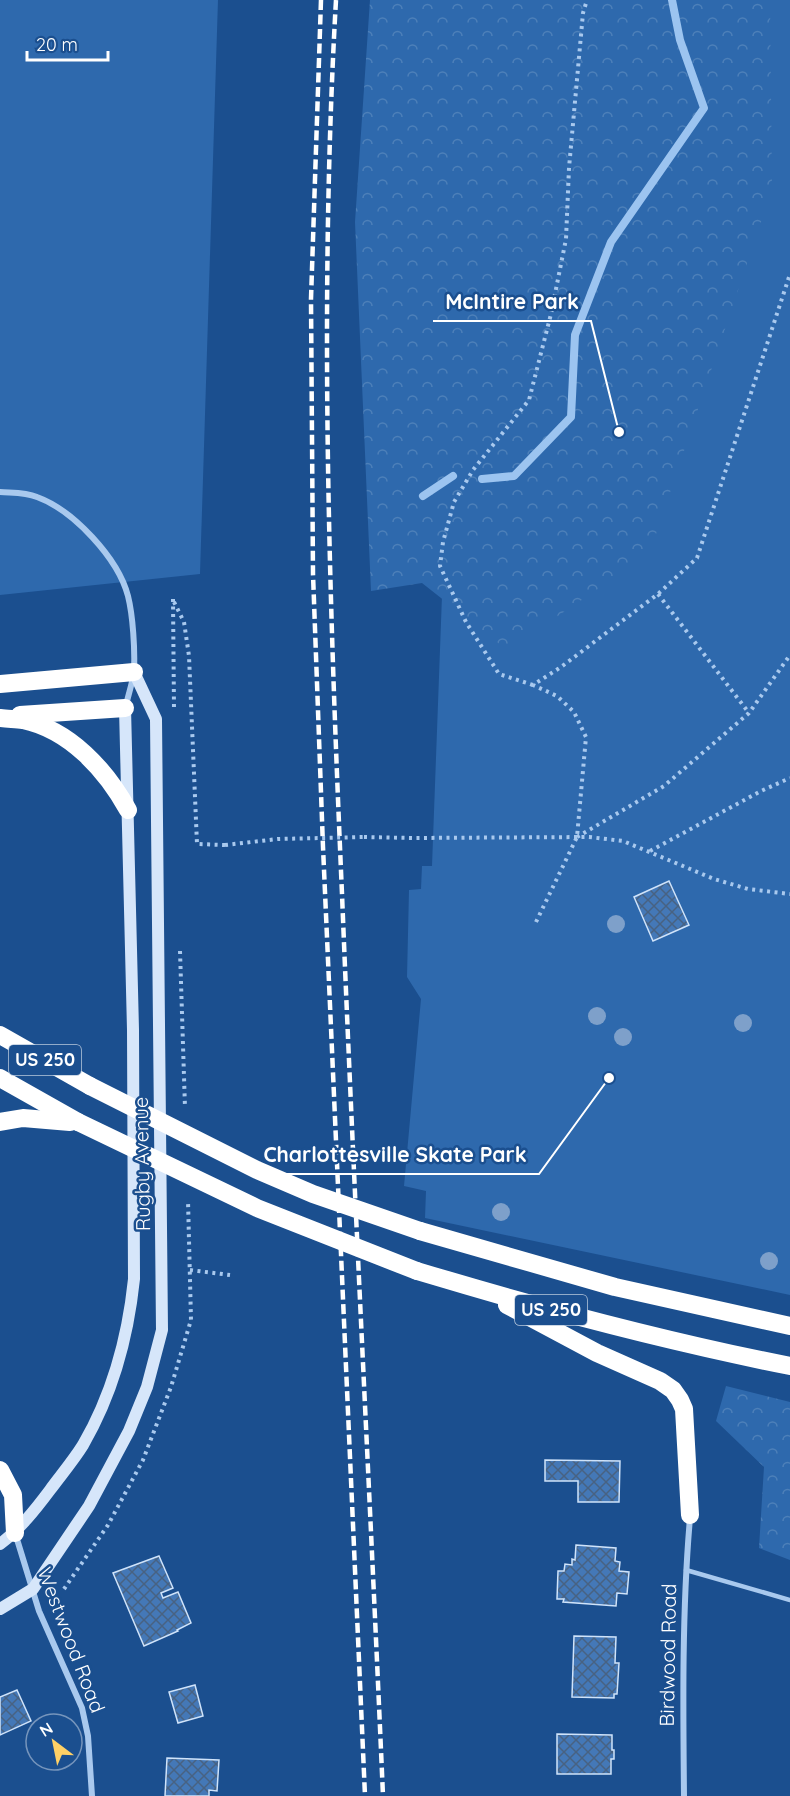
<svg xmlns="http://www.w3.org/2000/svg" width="790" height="1796" font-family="Quicksand,sans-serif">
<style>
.green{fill:#2e69ad}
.forest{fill:url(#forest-crowns)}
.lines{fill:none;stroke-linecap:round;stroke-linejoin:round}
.stream{stroke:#9cc4f0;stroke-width:8}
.building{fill:url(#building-cross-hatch);stroke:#cfe3fa;stroke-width:1.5}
.path{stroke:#a9c9ee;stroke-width:4;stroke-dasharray:3 4.5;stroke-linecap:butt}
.lane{stroke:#a9c9ee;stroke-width:4.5}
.street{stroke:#a9c9ee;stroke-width:6}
.secondary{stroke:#d6e6fa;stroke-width:12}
.highway{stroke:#fff;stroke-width:18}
.rail{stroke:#fff;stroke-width:4.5;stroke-dasharray:10 4.5;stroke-linecap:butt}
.path-bridge{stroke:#a9c9ee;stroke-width:4;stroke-dasharray:3 4.5;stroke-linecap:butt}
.highway-bridge{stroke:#fff;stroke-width:18}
.tree{fill:#7ea0ca}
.labels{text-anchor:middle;stroke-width:5;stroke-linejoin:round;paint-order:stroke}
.shield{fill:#1b4f8f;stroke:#bbcadd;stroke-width:1.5}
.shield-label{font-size:18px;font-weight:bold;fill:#fff}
.street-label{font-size:20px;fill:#fff;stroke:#1b4f8f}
.leader{fill:none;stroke:#fff;stroke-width:2}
.callout-dot{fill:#fff;stroke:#1b4f8f;stroke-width:2}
.callout-label{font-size:21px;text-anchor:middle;font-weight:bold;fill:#fff;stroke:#1b4f8f;stroke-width:5;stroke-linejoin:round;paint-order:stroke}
</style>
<defs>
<pattern id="forest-crowns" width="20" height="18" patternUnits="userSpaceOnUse" patternTransform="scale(1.5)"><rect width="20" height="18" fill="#2e69ad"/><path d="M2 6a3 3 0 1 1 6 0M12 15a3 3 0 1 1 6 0" fill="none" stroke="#4d80b9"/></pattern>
<pattern id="building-cross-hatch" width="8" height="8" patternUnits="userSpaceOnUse" patternTransform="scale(1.5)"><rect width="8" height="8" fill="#4478b7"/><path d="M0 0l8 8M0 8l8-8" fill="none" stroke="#486282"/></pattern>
</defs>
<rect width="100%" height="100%" fill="#1b4f8f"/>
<!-- green -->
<g class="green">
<polygon points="0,0 218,0 200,574 0,595"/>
<polygon points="464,0 790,0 790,1295 425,1218 426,1191 404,1186 421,999 407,977 409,890 421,889 422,866 432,866"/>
</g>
<!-- forest -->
<g class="forest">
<polygon points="370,0 770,0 772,189 649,555 507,650 422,583 371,591 355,222"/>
<polygon points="726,1386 790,1402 790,1560 759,1548 764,1467 716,1421"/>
</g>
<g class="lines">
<!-- stream -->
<g class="stream">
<polyline points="482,479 514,476 571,417 575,335 611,242 704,108 680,40 672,0"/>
<polyline points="423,496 453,476"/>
</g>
</g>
<!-- building -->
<g class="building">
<polygon points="669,881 689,925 653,941 634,897"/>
<polygon points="545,1460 620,1461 619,1502 578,1502 578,1481 545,1481"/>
<polygon points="576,1545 616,1548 615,1561 620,1562 619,1571 629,1572 627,1594 617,1593 616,1606 563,1602 564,1599 557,1599 558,1571 564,1571 565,1564 572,1565 572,1559 575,1560"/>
<polygon points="159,1556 173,1588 161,1593 163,1598 178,1592 191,1623 177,1630 178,1631 144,1646 113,1573"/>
<polygon points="574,1636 616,1637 615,1663 619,1663 617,1694 614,1694 614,1698 572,1697"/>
<polygon points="195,1685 203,1716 178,1723 169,1692"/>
<polygon points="17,1690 31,1721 0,1735 0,1697"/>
<polygon points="557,1734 612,1735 612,1750 614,1750 614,1759 611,1759 611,1774 557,1774"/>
<polygon points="167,1758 219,1760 217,1791 209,1790 209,1796 165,1796"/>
</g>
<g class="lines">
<!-- path -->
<g class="path">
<polyline points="658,594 749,713"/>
<polyline points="173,599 174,709"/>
<polyline points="174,602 184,622 189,656 197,844 225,845"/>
<polyline points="533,685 499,674 466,622 440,566 443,542 454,502 473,470 529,400 551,314 566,239 569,168 583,13 587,0"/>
<polyline points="364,837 412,838 589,837 623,841 714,879 748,889 790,894"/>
<polyline points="577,837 664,786 749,713 790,655"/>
<polyline points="650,851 761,791 790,778"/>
<polyline points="536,922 577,837 586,737 574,712 557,696 533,685 561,667 658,594 697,558 790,274"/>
<polyline points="180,951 185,1108"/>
<polyline points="190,1270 230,1275"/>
<polyline points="64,1589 108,1525 143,1460 171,1387 191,1320 188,1200"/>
</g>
<!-- lane -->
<polyline class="lane" points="686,1570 790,1600"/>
<!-- street -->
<g class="street">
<path d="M0 492C12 493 25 492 37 497 73 510 118 558 128 596 133 616 135 650 134 670 133 682 128 695 126 706"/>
<polyline points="16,1536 39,1611 82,1708 88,1736 92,1796"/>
<path d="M684 1796C683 1703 682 1610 690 1518"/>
</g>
<!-- secondary -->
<g class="secondary">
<path d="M0 1544C20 1529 35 1510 50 1490 61 1475 73 1461 83 1445 112 1395 128 1337 134 1279L133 1030 125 708"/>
<polyline points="0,1609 33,1589 89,1506 129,1431 147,1387 162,1330 156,719 134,672"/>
</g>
<!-- highway -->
<g class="highway">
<polyline points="0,684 134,672"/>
<polyline points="20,715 125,708"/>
<path d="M0 718C8 719 16 719 23 720 70 730 106 770 128 810"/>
<polyline points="0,1035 90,1086"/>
<polyline points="0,1078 78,1122"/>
<polyline points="0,1122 23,1118 70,1122"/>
<polyline points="420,1231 615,1287 790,1326"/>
<path d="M417 1271C540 1308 664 1341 790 1366"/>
<polyline points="507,1305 597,1353 660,1381 673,1390 680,1400 684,1409 690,1515"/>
<polyline points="0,1470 13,1495 15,1533"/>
</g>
<!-- rail -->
<g class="rail">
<polyline points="321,0 311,299 313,574 323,847 365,1796"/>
<path d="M336 0C319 298 329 596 342 894 354 1195 370 1495 383 1796"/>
</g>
<!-- path-bridge -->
<polyline class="path-bridge" points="225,845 278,839 364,837"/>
<!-- highway-bridge -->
<g class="highway-bridge">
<polyline points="90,1086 257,1170 313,1194 420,1231"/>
<polyline points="78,1122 257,1208 417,1271"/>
</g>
</g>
<!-- trees -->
<g class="tree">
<circle cx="616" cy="924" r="9"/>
<circle cx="597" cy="1016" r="9"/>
<circle cx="743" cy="1023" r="9"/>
<circle cx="623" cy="1037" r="9"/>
<circle cx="501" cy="1212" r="9"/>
<circle cx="769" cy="1261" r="9"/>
</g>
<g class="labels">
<!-- shield labels -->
<g class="shield">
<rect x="9" y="1045" width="72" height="30" rx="4.5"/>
<rect x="515" y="1295" width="72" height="30" rx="4.5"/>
</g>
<g class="shield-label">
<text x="45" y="1066">US 250</text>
<text x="551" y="1316">US 250</text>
</g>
<!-- street labels -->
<g class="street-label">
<text transform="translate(142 1164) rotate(-91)" y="7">Rugby Avenue</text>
<text transform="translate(71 1640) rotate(69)" y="7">Westwood Road</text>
<text transform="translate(668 1655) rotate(-89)" y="7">Birdwood Road</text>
</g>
</g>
<!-- callouts -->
<path class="leader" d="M619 432L591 321H433M609 1078L539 1174H252"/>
<g class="callout-dot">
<circle cx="619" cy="432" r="6"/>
<circle cx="609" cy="1078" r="6"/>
</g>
<g class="callout-label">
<text x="512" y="309">McIntire Park</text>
<text x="395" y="1162">Charlottesville Skate Park</text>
</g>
<!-- north arrow -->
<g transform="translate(54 1742) rotate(328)"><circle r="28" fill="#1b4f8f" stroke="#7695bc" stroke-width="1.5"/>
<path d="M0-4.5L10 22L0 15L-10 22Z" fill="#ffd166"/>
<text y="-9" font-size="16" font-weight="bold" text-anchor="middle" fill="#ffffff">N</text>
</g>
<!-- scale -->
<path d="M27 51v9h81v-9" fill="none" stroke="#ffffff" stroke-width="3"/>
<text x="36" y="51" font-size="18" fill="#ffffff" stroke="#1b4f8f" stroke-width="4.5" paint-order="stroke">20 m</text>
</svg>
